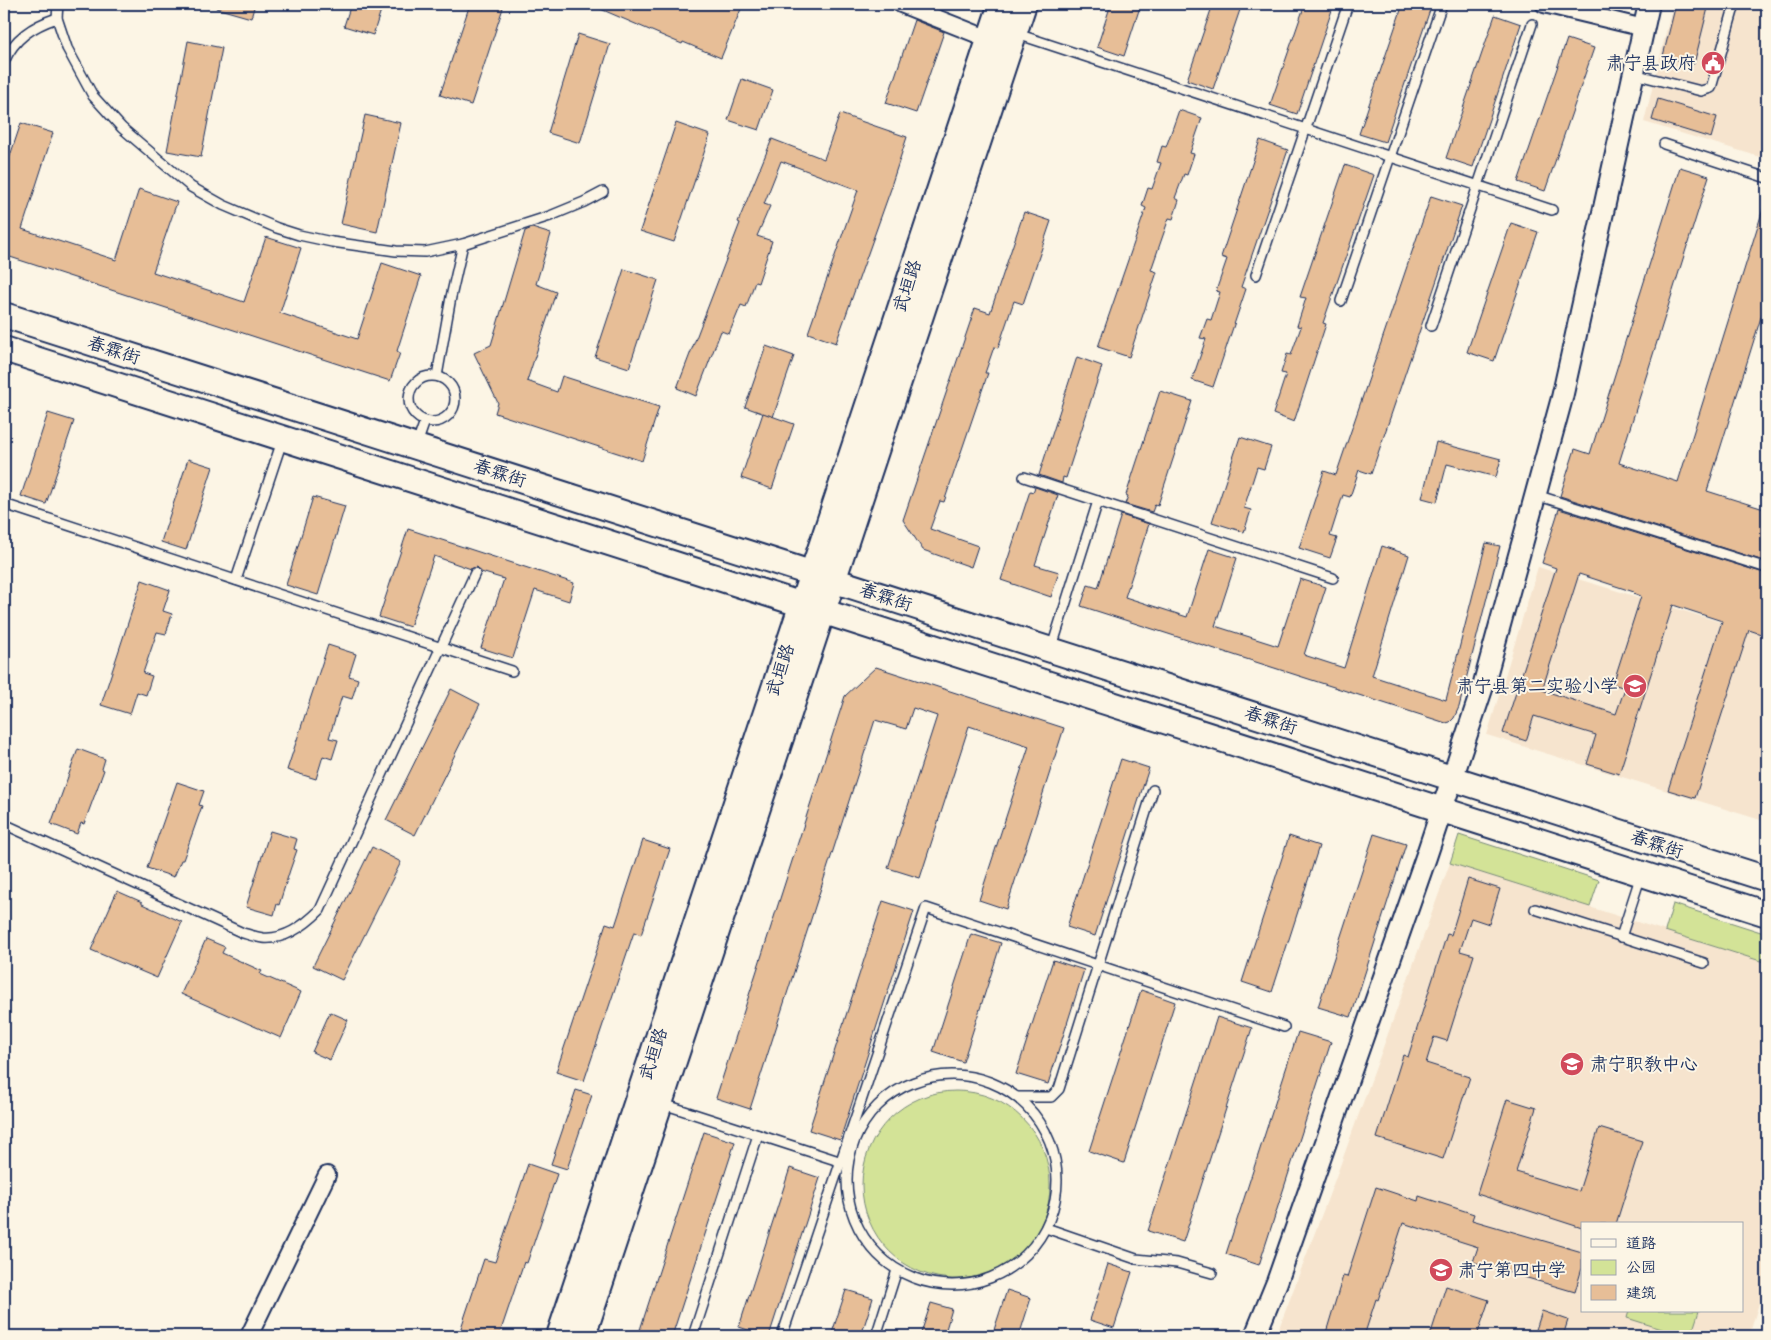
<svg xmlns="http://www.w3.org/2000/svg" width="1771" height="1340" font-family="'Comic Neue','LXGW WenKai TC',sans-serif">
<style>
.built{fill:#f6e4ce;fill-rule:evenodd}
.green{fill:#d3e397;stroke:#77897a}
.building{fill:#e7be97;stroke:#1b2f5e;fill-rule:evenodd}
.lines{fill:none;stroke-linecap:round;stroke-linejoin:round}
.service-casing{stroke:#1b2f5e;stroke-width:12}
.minor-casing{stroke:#1b2f5e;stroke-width:20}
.tertiary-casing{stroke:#1b2f5e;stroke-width:24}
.secondary-casing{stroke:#1b2f5e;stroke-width:28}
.service{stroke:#fcf5e5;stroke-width:9}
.minor{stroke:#fcf5e5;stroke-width:16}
.tertiary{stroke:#fcf5e5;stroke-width:20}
.secondary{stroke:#fcf5e5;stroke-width:24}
.labels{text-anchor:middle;stroke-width:4;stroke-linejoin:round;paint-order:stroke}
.poi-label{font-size:18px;fill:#1b2f5e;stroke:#fcf5e5;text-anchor:end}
.street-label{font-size:18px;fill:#1b2f5e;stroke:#fcf5e5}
</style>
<rect width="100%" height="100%" fill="#fcf5e5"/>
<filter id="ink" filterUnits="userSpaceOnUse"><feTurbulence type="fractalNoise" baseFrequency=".02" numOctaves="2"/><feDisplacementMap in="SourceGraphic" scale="10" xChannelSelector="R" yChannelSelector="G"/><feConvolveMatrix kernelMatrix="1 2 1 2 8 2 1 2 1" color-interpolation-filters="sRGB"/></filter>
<g filter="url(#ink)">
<!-- built -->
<g class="built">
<polygon points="1673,4 1767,4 1767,159 1644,122"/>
<polygon points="1538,567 1767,636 1767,822 1487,735"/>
<path d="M1450 863 1767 963V1277L1749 1336H1276L1340 1166ZM1582 1224H1742V1311H1582Z"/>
</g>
<!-- green -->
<g class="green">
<polygon points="1459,835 1599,880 1590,907 1450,863"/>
<polygon points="1673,904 1767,934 1767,963 1665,931"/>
<circle cx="956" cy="1185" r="94"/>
<polygon points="1629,1311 1699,1311 1691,1336 1684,1336 1627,1318"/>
</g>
<!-- building -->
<g class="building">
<polygon points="216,4 255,4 251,18 216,8"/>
<polygon points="351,4 383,4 373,35 344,26"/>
<polygon points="470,4 491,4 503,8 471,105 440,95"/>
<polygon points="589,4 743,4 721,58 683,42 682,44"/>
<polygon points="1111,4 1141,4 1124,56 1097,47"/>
<polygon points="1213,4 1242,4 1213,89 1187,80"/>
<polygon points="1305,4 1334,4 1297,114 1270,105"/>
<polygon points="1403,4 1432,4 1385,142 1359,134"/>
<polygon points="1676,4 1709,4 1694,64 1663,56"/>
<polygon points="1495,15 1521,24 1473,167 1446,158"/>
<polygon points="914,20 944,32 916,113 886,103"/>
<polygon points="578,34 610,44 580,143 548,133"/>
<polygon points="1567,39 1594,48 1545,191 1518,182"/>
<polygon points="188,41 222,48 201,157 167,151"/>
<polygon points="742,79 773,90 759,130 728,120"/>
<polygon points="1658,99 1717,117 1711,138 1652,120"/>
<polygon points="1179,110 1202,118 1190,153 1194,154 1187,175 1184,174 1175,198 1179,200 1173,219 1169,218 1151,270 1157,272 1129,357 1098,347 1146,208 1142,206 1148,188 1152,189 1161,163 1157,162 1162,146 1166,147"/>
<polygon points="840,114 907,137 891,186 892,186 836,343 808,333 858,190 781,161 764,204 770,206 757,236 772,241 758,283 755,282 746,307 741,305 729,334 721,331 696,396 677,388 740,223 738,222 772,139 824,159"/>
<polygon points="365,115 401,123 377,232 341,224"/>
<polygon points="21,123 53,133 22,229 116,260 139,189 177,202 153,272 244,302 266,237 301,248 280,313 357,339 382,263 421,276 397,351 400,353 390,381 4,255 4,174"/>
<polygon points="676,123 710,135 674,242 640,231"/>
<polygon points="1260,140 1288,150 1241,287 1246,289 1213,387 1192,380 1206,339 1200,338 1207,319 1211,320 1220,292 1216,291 1227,259 1221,257"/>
<polygon points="1345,165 1374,175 1323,323 1326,324 1294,422 1273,414 1286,374 1281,373 1287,354 1291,355 1301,327 1297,326 1306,298 1300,297"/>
<polygon points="1680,167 1709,176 1619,463 1678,482 1764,206 1767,206 1767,298 1707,491 1767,510 1767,562 1560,496 1575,449 1590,454"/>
<polygon points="1431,196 1462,206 1371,474 1359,470 1350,497 1343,495 1330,536 1337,538 1330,558 1299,548 1324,471 1336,475"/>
<polygon points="1024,212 1051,221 1023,304 1014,301 998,348 994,347 985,373 988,373 944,502 940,501 930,529 978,546 971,567 923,550 903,520 975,308 990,313"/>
<polygon points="1511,223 1538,232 1494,361 1467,352"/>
<polygon points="532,228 551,234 536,284 556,292 527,381 557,392 562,376 659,407 642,461 495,413 498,403 474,353 491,345 525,231"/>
<polygon points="624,269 658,280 629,368 595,357"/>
<polygon points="766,346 794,356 773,417 745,407"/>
<polygon points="1077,357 1102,366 1066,478 1063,477 1062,483 1039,475"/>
<polygon points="1160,391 1192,401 1158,505 1155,504 1152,512 1125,504 1128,496 1126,495"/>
<polygon points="48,413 74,421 46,504 21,496"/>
<polygon points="763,413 794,424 772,489 741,478"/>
<polygon points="1240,437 1271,447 1264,469 1257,467 1244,508 1251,510 1244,532 1212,522"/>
<polygon points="1436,442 1501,459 1496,477 1447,464 1437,502 1422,498"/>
<polygon points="188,459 213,467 186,550 161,542"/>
<polygon points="1035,487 1058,495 1035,565 1059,572 1051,597 1001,580 1030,491 1033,492"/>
<polygon points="313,497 345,506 318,595 286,585"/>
<path d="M1559 509 1767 574V636L1749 630 1695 798 1668 790 1722 621 1673 605 1619 774 1587 764 1596 735 1534 716 1526 741 1503 733 1556 568 1542 563ZM1579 574 1634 592 1633 593 1641 596 1613 684 1625 688 1616 714 1542 690Z"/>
<polygon points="1121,515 1149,524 1125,597 1187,617 1209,549 1237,558 1215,626 1278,646 1300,579 1326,587 1304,655 1344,668 1382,546 1409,555 1372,676 1446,700 1486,543 1500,546 1459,707 1454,718 1450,722 1446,723 1081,606 1088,585 1098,588"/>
<polygon points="408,529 574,583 569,601 535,590 513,658 481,648 504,579 481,572 477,567 471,569 434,556 410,627 379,617"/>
<polygon points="142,580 170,590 163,611 172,614 166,634 157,632 143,673 152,676 146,695 137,692 130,714 101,705"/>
<polygon points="328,645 356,654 349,676 358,679 352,699 342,696 329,738 338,740 332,759 323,756 316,779 287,770"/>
<polygon points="876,667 1064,728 1006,909 979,900 1029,746 969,726 920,878 888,868 937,716 913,708 906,729 875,720 750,1109 716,1098 845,696"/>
<polygon points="451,689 480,704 415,835 386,820"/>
<polygon points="78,749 105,759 102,769 104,770 84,824 81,823 77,834 51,824"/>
<polygon points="1121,759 1149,768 1095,936 1067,927"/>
<polygon points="177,782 204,791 199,805 202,806 195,826 183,860 181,860 174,877 147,868"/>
<polygon points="270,831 297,839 294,849 297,850 290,870 279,905 277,904 274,915 246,907"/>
<polygon points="1374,834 1406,844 1351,1017 1318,1007"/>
<polygon points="1289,836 1319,846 1272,992 1242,982"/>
<polygon points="643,840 670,849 641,935 634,932 584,1081 556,1072 606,923 615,926"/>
<polygon points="372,847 401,862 342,980 313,966"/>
<polygon points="1468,879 1500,889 1489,924 1471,918 1460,951 1474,955 1447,1041 1434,1037 1426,1063 1470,1077 1443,1159 1377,1138 1403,1055 1408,1057 1447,934 1451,935"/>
<polygon points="117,891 142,902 142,904 182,922 157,978 91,950"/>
<polygon points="883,901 914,911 840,1140 809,1130"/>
<polygon points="971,934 1001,943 963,1062 933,1052"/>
<polygon points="206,939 225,947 222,953 262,971 260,974 301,992 281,1038 181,994"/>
<polygon points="1053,960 1084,970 1048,1084 1016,1074"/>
<polygon points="1141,990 1175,1002 1124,1163 1089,1151"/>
<polygon points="330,1012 348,1020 330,1060 312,1052"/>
<polygon points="1217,1017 1252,1028 1183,1242 1148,1231"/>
<polygon points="1298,1032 1331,1042 1259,1265 1226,1254"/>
<polygon points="576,1090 592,1095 567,1169 551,1164"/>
<polygon points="1507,1099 1536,1108 1516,1172 1579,1191 1599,1128 1642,1141 1616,1224 1582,1224 1582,1228 1477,1194"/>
<polygon points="704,1132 735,1142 672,1336 638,1336"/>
<polygon points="528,1164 557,1174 527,1263 524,1262 499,1336 477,1336 460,1331 484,1259 495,1262"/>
<polygon points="790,1168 820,1178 769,1336 766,1336 739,1327"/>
<polygon points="1376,1187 1418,1201 1419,1196 1474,1214 1472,1220 1582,1252 1582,1268 1575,1292 1473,1262 1478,1247 1403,1223 1378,1300 1376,1299 1364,1336 1325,1336 1343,1276 1347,1277"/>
<polygon points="1108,1264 1132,1272 1114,1328 1090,1320"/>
<polygon points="1446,1286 1489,1300 1477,1336 1430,1336"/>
<polygon points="846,1290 873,1298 861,1336 831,1336"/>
<polygon points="1007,1290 1031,1298 1019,1336 992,1336"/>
<polygon points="931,1303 952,1309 944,1336 920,1336"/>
<polygon points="1542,1311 1568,1320 1563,1336 1534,1336"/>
</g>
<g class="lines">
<!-- service casing -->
<g class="service-casing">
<g id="service">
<polyline points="58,4 57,18 67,48 93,96 122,128 191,187 223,205 277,228 299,235 332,242 396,251 425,252 463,244 550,216 584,202 603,192"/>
<polyline points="1014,33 1552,210"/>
<path d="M4 62C14 38 33 26 57 18"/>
<polyline points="1634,74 1701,91 1711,88 1735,4"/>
<polyline points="1664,144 1767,178"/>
<polyline points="1256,275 1348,4"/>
<polyline points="1341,301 1442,4"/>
<polyline points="1431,326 1532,24"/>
<circle cx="432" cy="399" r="23"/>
<polyline points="437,376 451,297 463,244"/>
<polyline points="416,447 425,421"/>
<polyline points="1024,477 1333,578"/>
<polyline points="1536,495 1767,568"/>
<polyline points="4,504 512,671"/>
<polyline points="236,580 283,438"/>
<polyline points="1051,650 1098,501"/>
<path d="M4 824 243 933C250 935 256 937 263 938 285 940 305 925 320 910L475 573"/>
<polyline points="1535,909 1704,963"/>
<polyline points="1621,937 1641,875"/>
<circle cx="952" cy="1180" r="105"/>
<polyline points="1017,1097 1051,1097 1059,1089 1153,790"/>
<polyline points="660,1103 845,1163"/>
<polyline points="1046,1228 1136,1259 1177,1263 1212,1273"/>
<polyline points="693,1336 758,1135"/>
<polyline points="782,1336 926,908 1284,1027"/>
<polyline points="876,1336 897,1270"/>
</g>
</g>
<!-- minor casing -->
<g class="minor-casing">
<g id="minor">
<polyline points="901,4 989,39"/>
<polyline points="1544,4 1644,28"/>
<polyline points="249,1336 327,1175"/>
</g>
</g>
<!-- tertiary casing -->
<g class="tertiary-casing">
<polyline id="tertiary" points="1255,1336 1277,1282 1426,857 1484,683 1562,398 1649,4"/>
</g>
<!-- secondary casing -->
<g class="secondary-casing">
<g id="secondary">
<polyline points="4,315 1767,879"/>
<polyline points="4,349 1767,914"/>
<polyline points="559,1336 1001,4"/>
<polyline points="583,1336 1024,4"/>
</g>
</g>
<!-- service -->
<use href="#service" class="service"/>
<!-- minor -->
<use href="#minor" class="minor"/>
<!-- tertiary -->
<use href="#tertiary" class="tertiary"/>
<!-- secondary -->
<use href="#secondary" class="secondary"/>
</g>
</g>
<!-- icons -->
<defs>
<g id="civic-disc" transform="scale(1.25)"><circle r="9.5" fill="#d1495b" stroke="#fcf5e5"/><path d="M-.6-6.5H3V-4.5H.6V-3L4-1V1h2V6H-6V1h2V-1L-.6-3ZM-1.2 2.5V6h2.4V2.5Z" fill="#fff"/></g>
<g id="school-disc" transform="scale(1.25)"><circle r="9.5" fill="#d1495b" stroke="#fcf5e5"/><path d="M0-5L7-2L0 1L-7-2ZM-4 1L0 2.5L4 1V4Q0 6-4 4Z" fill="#fff"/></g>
</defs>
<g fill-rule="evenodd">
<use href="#civic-disc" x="1713" y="63"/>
<use href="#school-disc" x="1635" y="686"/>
<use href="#school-disc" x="1572" y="1064"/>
<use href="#school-disc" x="1441" y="1270"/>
</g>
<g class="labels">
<!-- poi labels -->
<g class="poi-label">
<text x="1696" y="69">肃宁县政府</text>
<text x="1618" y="692">肃宁县第二实验小学</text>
<text x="1590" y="1070" text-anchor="start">肃宁职教中心</text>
<text x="1458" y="1276" text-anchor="start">肃宁第四中学</text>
</g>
<!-- street labels -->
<g class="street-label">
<text transform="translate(907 286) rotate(-72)" y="6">武垣路</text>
<text transform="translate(114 350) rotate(18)" y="6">春霖街</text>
<text transform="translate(500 473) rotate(18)" y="6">春霖街</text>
<text transform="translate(886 597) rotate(18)" y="6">春霖街</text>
<text transform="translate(780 670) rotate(-72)" y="6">武垣路</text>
<text transform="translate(1271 720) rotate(18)" y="6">春霖街</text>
<text transform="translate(1657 844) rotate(18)" y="6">春霖街</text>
<text transform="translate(653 1054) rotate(-72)" y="6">武垣路</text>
</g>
</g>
<!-- margin -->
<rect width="1771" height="1340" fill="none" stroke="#fcf5e5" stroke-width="20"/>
<rect x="10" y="10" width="1751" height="1320" fill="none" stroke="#1b2f5e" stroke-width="2" filter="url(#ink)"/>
<!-- legend -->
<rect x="1581" y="1222" width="162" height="90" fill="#fcf5e5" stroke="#a2a6af"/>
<rect x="1591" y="1239" width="25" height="8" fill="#fcf5e5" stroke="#a2a6af"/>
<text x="1626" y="1248" font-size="15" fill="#1b2f5e">道路</text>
<rect x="1591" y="1260" width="25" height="15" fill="#d3e397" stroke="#a2a6af"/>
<text x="1626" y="1272" font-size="15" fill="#1b2f5e">公园</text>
<rect x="1591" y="1285" width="25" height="15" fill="#e7be97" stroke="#a2a6af"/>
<text x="1626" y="1298" font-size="15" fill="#1b2f5e">建筑</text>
</svg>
